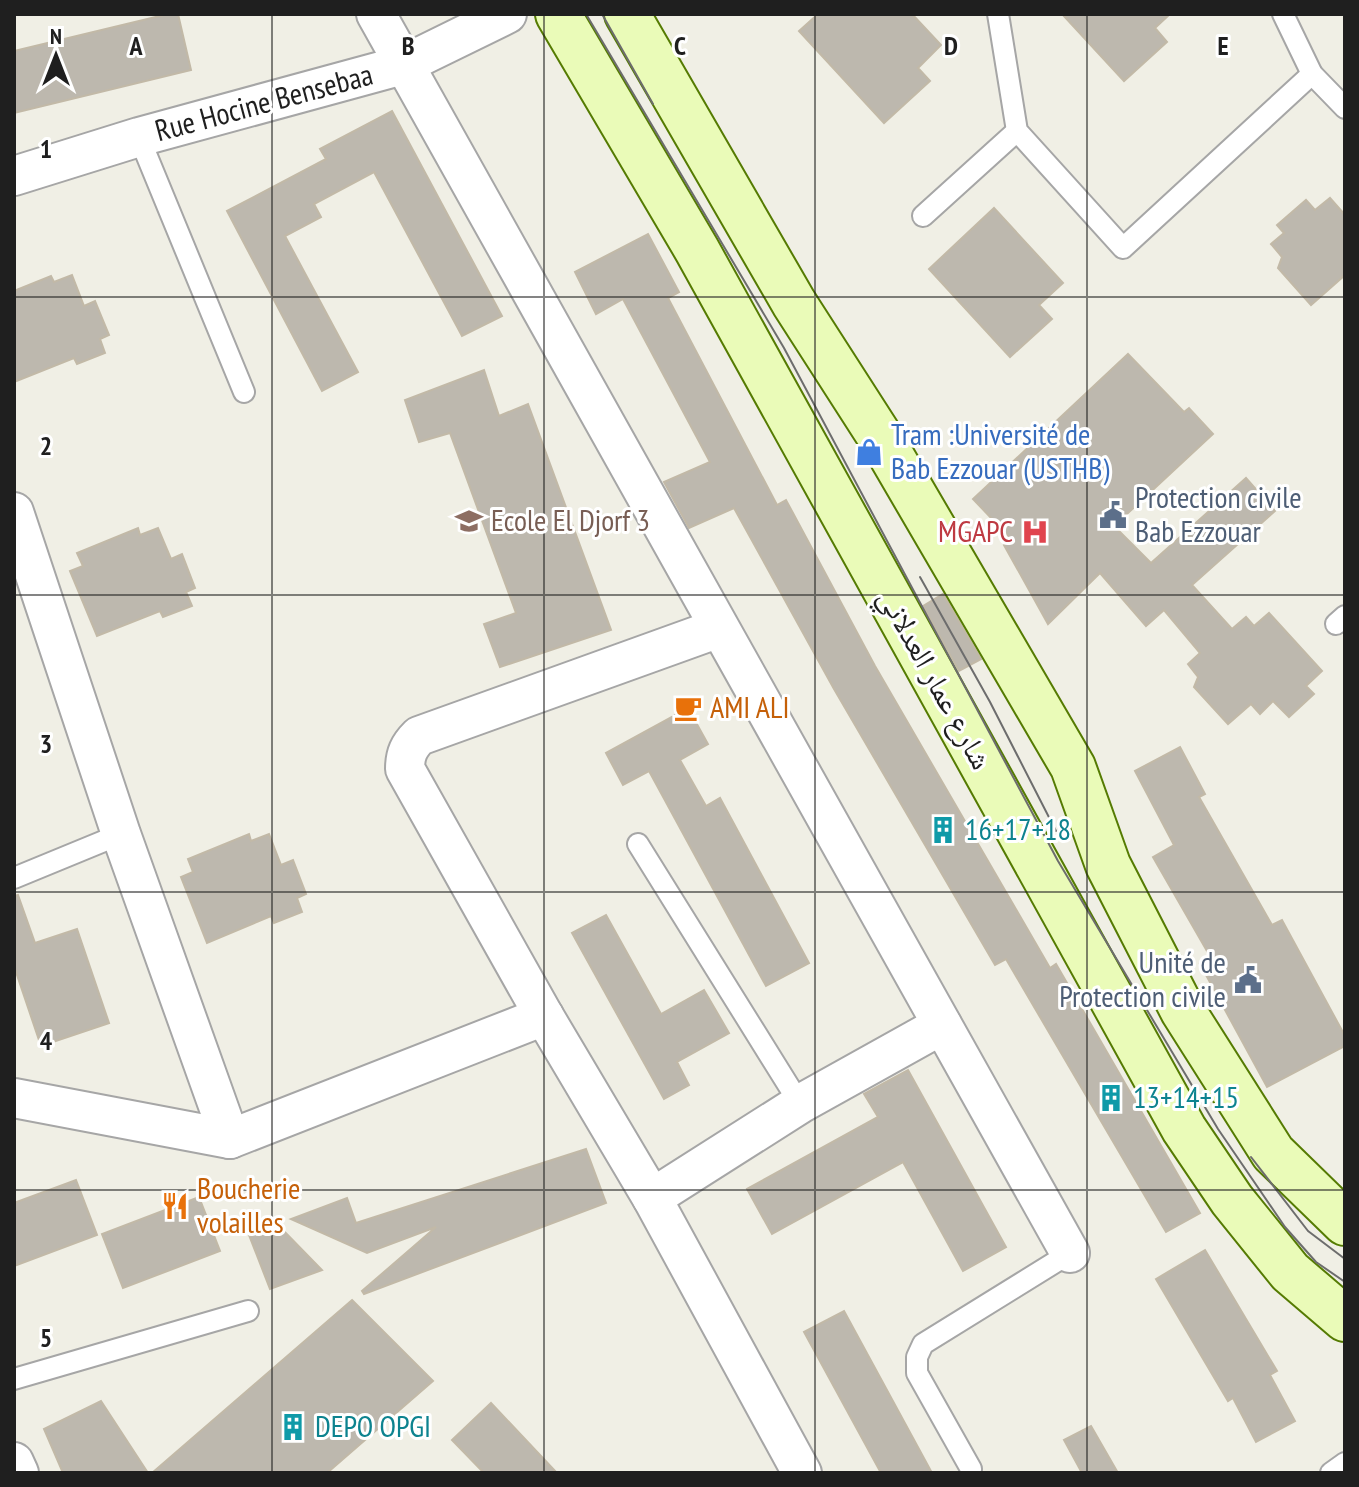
<svg xmlns="http://www.w3.org/2000/svg" width="1359" height="1487" font-family="'PT Sans Narrow','Noto Naskh Arabic',sans-serif">
<style>
.building{fill:#bdb8ae;stroke:#c2b9a7;stroke-width:2}
.lines{fill:none;stroke-linecap:round;stroke-linejoin:round}
.lane-casing{stroke:#a6a6a6;stroke-width:24}
.street-casing{stroke:#a6a6a6;stroke-width:42}
.secondary-casing{stroke:#557b02;stroke-width:48}
.lane{stroke:#fff;stroke-width:20}
.street{stroke:#fff;stroke-width:38}
.secondary{stroke:#eafbb8;stroke-width:44}
.tram{stroke:#6d6d6d;stroke-width:2}
.grid{fill:none;stroke:#1f1f1f;stroke-width:2;stroke-opacity:0.55}
.labels{text-anchor:middle;stroke-width:6;stroke-linejoin:round;paint-order:stroke}
.street-label{font-size:30px;fill:#1f1f1f;stroke:#fff}
.shop-label{font-size:30px;fill:#366cbe;stroke:#fff;text-anchor:start}
.service-label{font-size:30px;fill:#4e5e75;stroke:#fff;text-anchor:start}
.education-label{font-size:30px;fill:#785e54;stroke:#fff;text-anchor:start}
.health-label{font-size:30px;fill:#be3a42;stroke:#fff;text-anchor:end}
.food-label{font-size:30px;fill:#c56008;stroke:#fff;text-anchor:start}
.culture-label{font-size:30px;fill:#0d838f;stroke:#fff;text-anchor:start}
.grid-label{font-size:26px;text-anchor:middle;font-weight:bold;fill:#1f1f1f;stroke:#fff;stroke-width:6;stroke-linejoin:round;paint-order:stroke}
</style>
<rect width="100%" height="100%" fill="#f0efe5"/>
<!-- building -->
<g class="building">
<polygon points="168,14 178,14 191,70 14,113 14,51"/>
<polygon points="818,14 912,14 941,45 918,68 930,81 884,123 799,31"/>
<polygon points="1062,14 1170,14 1155,28 1167,42 1124,81"/>
<polygon points="392,111 502,316 462,336 374,172 314,204 321,217 285,236 358,372 322,391 227,211 326,159 320,149"/>
<polygon points="1330,198 1345,215 1345,275 1311,305 1278,268 1282,257 1271,244 1284,233 1277,225 1306,200 1315,210"/>
<polygon points="994,208 1063,283 1039,305 1052,319 1010,357 929,269"/>
<polygon points="648,234 679,292 668,298 777,505 786,500 875,666 1050,968 1056,964 1200,1213 1166,1232 1006,959 995,965 834,689 734,508 689,528 664,482 710,462 623,299 596,314 575,272"/>
<polygon points="72,275 84,306 95,301 109,335 100,339 105,353 77,364 74,358 14,382 14,291 51,276 54,282"/>
<polygon points="1128,354 1184,412 1189,408 1213,434 1114,526 1151,563 1246,478 1275,511 1192,585 1232,629 1246,617 1254,626 1269,613 1322,671 1306,686 1314,694 1289,717 1273,701 1260,714 1251,704 1228,724 1194,687 1198,677 1188,664 1200,653 1164,610 1146,626 1100,573 1048,624 1004,545 1012,540 973,499"/>
<polygon points="484,370 499,416 528,404 611,630 500,667 484,624 516,613 450,433 419,442 405,400"/>
<polygon points="138,528 140,535 158,528 171,559 182,554 195,588 186,592 192,606 163,617 160,611 97,636 70,571 83,566 77,553"/>
<polygon points="943,594 981,659 959,671 923,606"/>
<polygon points="688,708 708,744 680,760 706,806 720,798 809,963 766,986 649,771 623,785 606,753"/>
<polygon points="1180,747 1205,794 1199,797 1272,925 1282,920 1345,1036 1345,1046 1267,1087 1200,964 1211,958 1153,857 1174,845 1135,771"/>
<polygon points="249,834 251,841 269,834 281,865 293,860 306,894 297,898 302,912 274,923 271,916 207,943 181,877 193,872 188,859"/>
<polygon points="18,895 35,943 77,929 109,1023 41,1046 14,966 14,896"/>
<polygon points="606,915 661,1014 704,990 729,1033 677,1062 689,1085 664,1099 572,933"/>
<polygon points="908,1070 1006,1247 963,1271 903,1162 772,1234 747,1189 878,1117 864,1094"/>
<polygon points="586,1149 606,1203 364,1294 362,1291 436,1227 367,1253 291,1219 347,1198 356,1223"/>
<polygon points="76,1180 97,1235 14,1266 14,1203"/>
<polygon points="199,1197 220,1251 123,1288 102,1234"/>
<polygon points="277,1224 322,1270 270,1289 249,1235"/>
<polygon points="1205,1250 1277,1371 1270,1375 1295,1421 1256,1442 1233,1398 1228,1401 1156,1279"/>
<polygon points="352,1300 433,1381 327,1473 152,1473"/>
<polygon points="844,1311 932,1473 881,1473 804,1332"/>
<polygon points="101,1401 148,1473 63,1473 44,1429"/>
<polygon points="491,1403 557,1473 484,1473 452,1440"/>
<polygon points="1091,1426 1118,1473 1082,1473 1064,1440"/>
</g>
<g class="lines">
<!-- lane casing -->
<g class="lane-casing">
<g id="lane">
<polyline points="998,14 1017,131 1123,248 1312,74"/>
<polyline points="1283,14 1312,74 1345,108"/>
<polyline points="139,137 244,392"/>
<polyline points="923,216 1017,131"/>
<polyline points="1336,624 1345,616"/>
<polyline points="638,844 800,1104"/>
<polyline points="14,878 121,834"/>
<polyline points="14,1379 248,1311"/>
<polyline points="971,1469 917,1373 917,1357 923,1344 1070,1253"/>
<polyline points="1331,1473 1345,1463"/>
</g>
</g>
<!-- street casing -->
<g class="street-casing">
<g id="street">
<polyline points="376,14 1070,1253"/>
<polyline points="14,176 139,137 403,65 507,14"/>
<polyline points="14,512 121,834 230,1139"/>
<path d="M719 628 419 736C409 746 405 754 405 769L544 1016 652 1198 802 1473"/>
<polyline points="14,1098 230,1139 544,1016"/>
<polyline points="652,1198 800,1104 942,1025"/>
<polyline points="14,1462 19,1473"/>
</g>
</g>
<!-- secondary casing -->
<g class="secondary-casing">
<g id="secondary">
<polyline points="558,14 697,250 1184,1129 1232,1200 1290,1272 1345,1319"/>
<polyline points="627,14 794,303 882,440 1073,767 1108,865 1183,1011 1273,1153 1345,1223"/>
</g>
</g>
<!-- lane -->
<use href="#lane" class="lane"/>
<!-- street -->
<use href="#street" class="street"/>
<!-- secondary -->
<use href="#secondary" class="secondary"/>
<!-- tram -->
<g class="tram">
<polyline points="586,14 784,348 1058,861 1218,1129 1285,1227 1316,1262 1345,1282"/>
<polyline points="602,14 653,104"/>
<polyline points="920,577 990,702 1056,831"/>
<polyline points="1251,1157 1308,1231 1345,1259"/>
</g>
</g>
<!-- grid -->
<path class="grid" d="M272 14V1473M544 14V1473M815 14V1473M1087 14V1473M14 297H1345M14 595H1345M14 892H1345M14 1190H1345"/>
<!-- icons -->
<defs>
<g id="shop-bare" transform="scale(2.16)"><path d="M-5-2.5h2.3a2.7 3.5 0 0 1 5.4 0H5L5.5 6h-11ZM-1.5-2.5h3a1.5 2.3 0 0 0-3 0Z" fill="#3f7fe0" stroke="#fff" stroke-width="2.5" paint-order="stroke"/></g>
<g id="civic-bare" transform="scale(2.16)"><path d="M-.6-6.5H3V-4.5H.6V-3L4-1V1h2V6H-6V1h2V-1L-.6-3ZM-1.2 2.5V6h2.4V2.5Z" fill="#5c6f8a" stroke="#fff" stroke-width="2.5" paint-order="stroke"/></g>
<g id="school-bare" transform="scale(2.16)"><path d="M0-5L7-2L0 1L-7-2ZM-4 1L0 2.5L4 1V4Q0 6-4 4Z" fill="#8d6e63" stroke="#fff" stroke-width="2.5" paint-order="stroke"/></g>
<g id="hospital-bare" transform="scale(2.16)"><path d="M-5-5h3v3.5h4V-5h3V5h-3V1.5h-4V5h-3Z" fill="#e0444e" stroke="#fff" stroke-width="2.5" paint-order="stroke"/></g>
<g id="cafe-bare" transform="scale(2.16)"><path d="M-5.5-4.5H6V0H3Q3 3.5 0 3.5H-2.5Q-5.5 3.5-5.5 0ZM3-3.2v2h1.7v-2ZM-6 4.5H4V6H-6Z" fill="#e8710a" stroke="#fff" stroke-width="2.5" paint-order="stroke"/></g>
<g id="building-bare" transform="scale(2.16)"><path d="M-4-6H4V6H1V3H-1V6H-4ZM-2.5-4.3h1.7v1.8h-1.7ZM.8-4.3h1.7v1.8H.8ZM-2.5-1h1.7V.8h-1.7ZM.8-1h1.7V.8H.8Z" fill="#0f9aa8" stroke="#fff" stroke-width="2.5" paint-order="stroke"/></g>
<g id="restaurant-bare" transform="scale(2.16)"><path d="M-5-6h1v4h1v-4h1v4h1v-4h1v5L-1.5 .5V6h-2V.5L-5-1ZM5-6V6H3V1.5H1.5Q1.5-4 5-6Z" fill="#e8710a" stroke="#fff" stroke-width="2.5" paint-order="stroke"/></g>
</defs>
<g fill-rule="evenodd">
<use href="#shop-bare" x="869" y="452"/>
<use href="#civic-bare" x="1113" y="515"/>
<use href="#school-bare" x="469" y="521"/>
<use href="#hospital-bare" x="1035" y="532"/>
<use href="#cafe-bare" x="688" y="708"/>
<use href="#building-bare" x="943" y="830"/>
<use href="#civic-bare" x="1248" y="980"/>
<use href="#building-bare" x="1111" y="1098"/>
<use href="#restaurant-bare" x="175" y="1206"/>
<use href="#building-bare" x="293" y="1427"/>
</g>
<g class="labels">
<!-- street labels -->
<g class="street-label">
<text transform="translate(264 103) rotate(-15)" y="10">Rue Hocine Bensebaa</text>
<text transform="translate(935 679) rotate(61)" y="10">شارع عمار العدلاني</text>
</g>
<!-- shop labels -->
<g class="shop-label">
<text x="891" y="445">Tram :Université de<tspan x="891" dy="34">Bab Ezzouar (USTHB)</tspan></text>
</g>
<!-- service labels -->
<g class="service-label">
<text x="1135" y="508">Protection civile<tspan x="1135" dy="34">Bab Ezzouar</tspan></text>
<text x="1226" y="973" text-anchor="end">Unité de<tspan x="1226" dy="34">Protection civile</tspan></text>
</g>
<!-- education labels -->
<g class="education-label">
<text x="491" y="531">Ecole El Djorf 3</text>
</g>
<!-- health labels -->
<g class="health-label">
<text x="1013" y="542">MGAPC</text>
</g>
<!-- food labels -->
<g class="food-label">
<text x="710" y="718">AMI ALI</text>
<text x="197" y="1199">Boucherie<tspan x="197" dy="34">volailles</tspan></text>
</g>
<!-- culture labels -->
<g class="culture-label">
<text x="965" y="840">16+17+18</text>
<text x="1133" y="1108">13+14+15</text>
<text x="315" y="1437">DEPO OPGI</text>
</g>
</g>
<g class="grid-label">
<text x="136" y="55">A</text>
<text x="408" y="55">B</text>
<text x="680" y="55">C</text>
<text x="951" y="55">D</text>
<text x="1223" y="55">E</text>
<text x="46" y="158">1</text>
<text x="46" y="455">2</text>
<text x="46" y="753">3</text>
<text x="46" y="1050">4</text>
<text x="46" y="1347">5</text>
</g>
<!-- border -->
<rect width="1359" height="1487" fill="none" stroke="#1f1f1f" stroke-width="32"/>
<!-- north arrow -->
<g transform="translate(56 56)" stroke="#ffffff" stroke-width="6" paint-order="stroke">
<path d="M0-6L14 30L0 20L-14 30Z" fill="#1f1f1f"/>
<text y="-12" font-size="22" font-weight="bold" text-anchor="middle" fill="#1f1f1f">N</text>
</g>
</svg>
